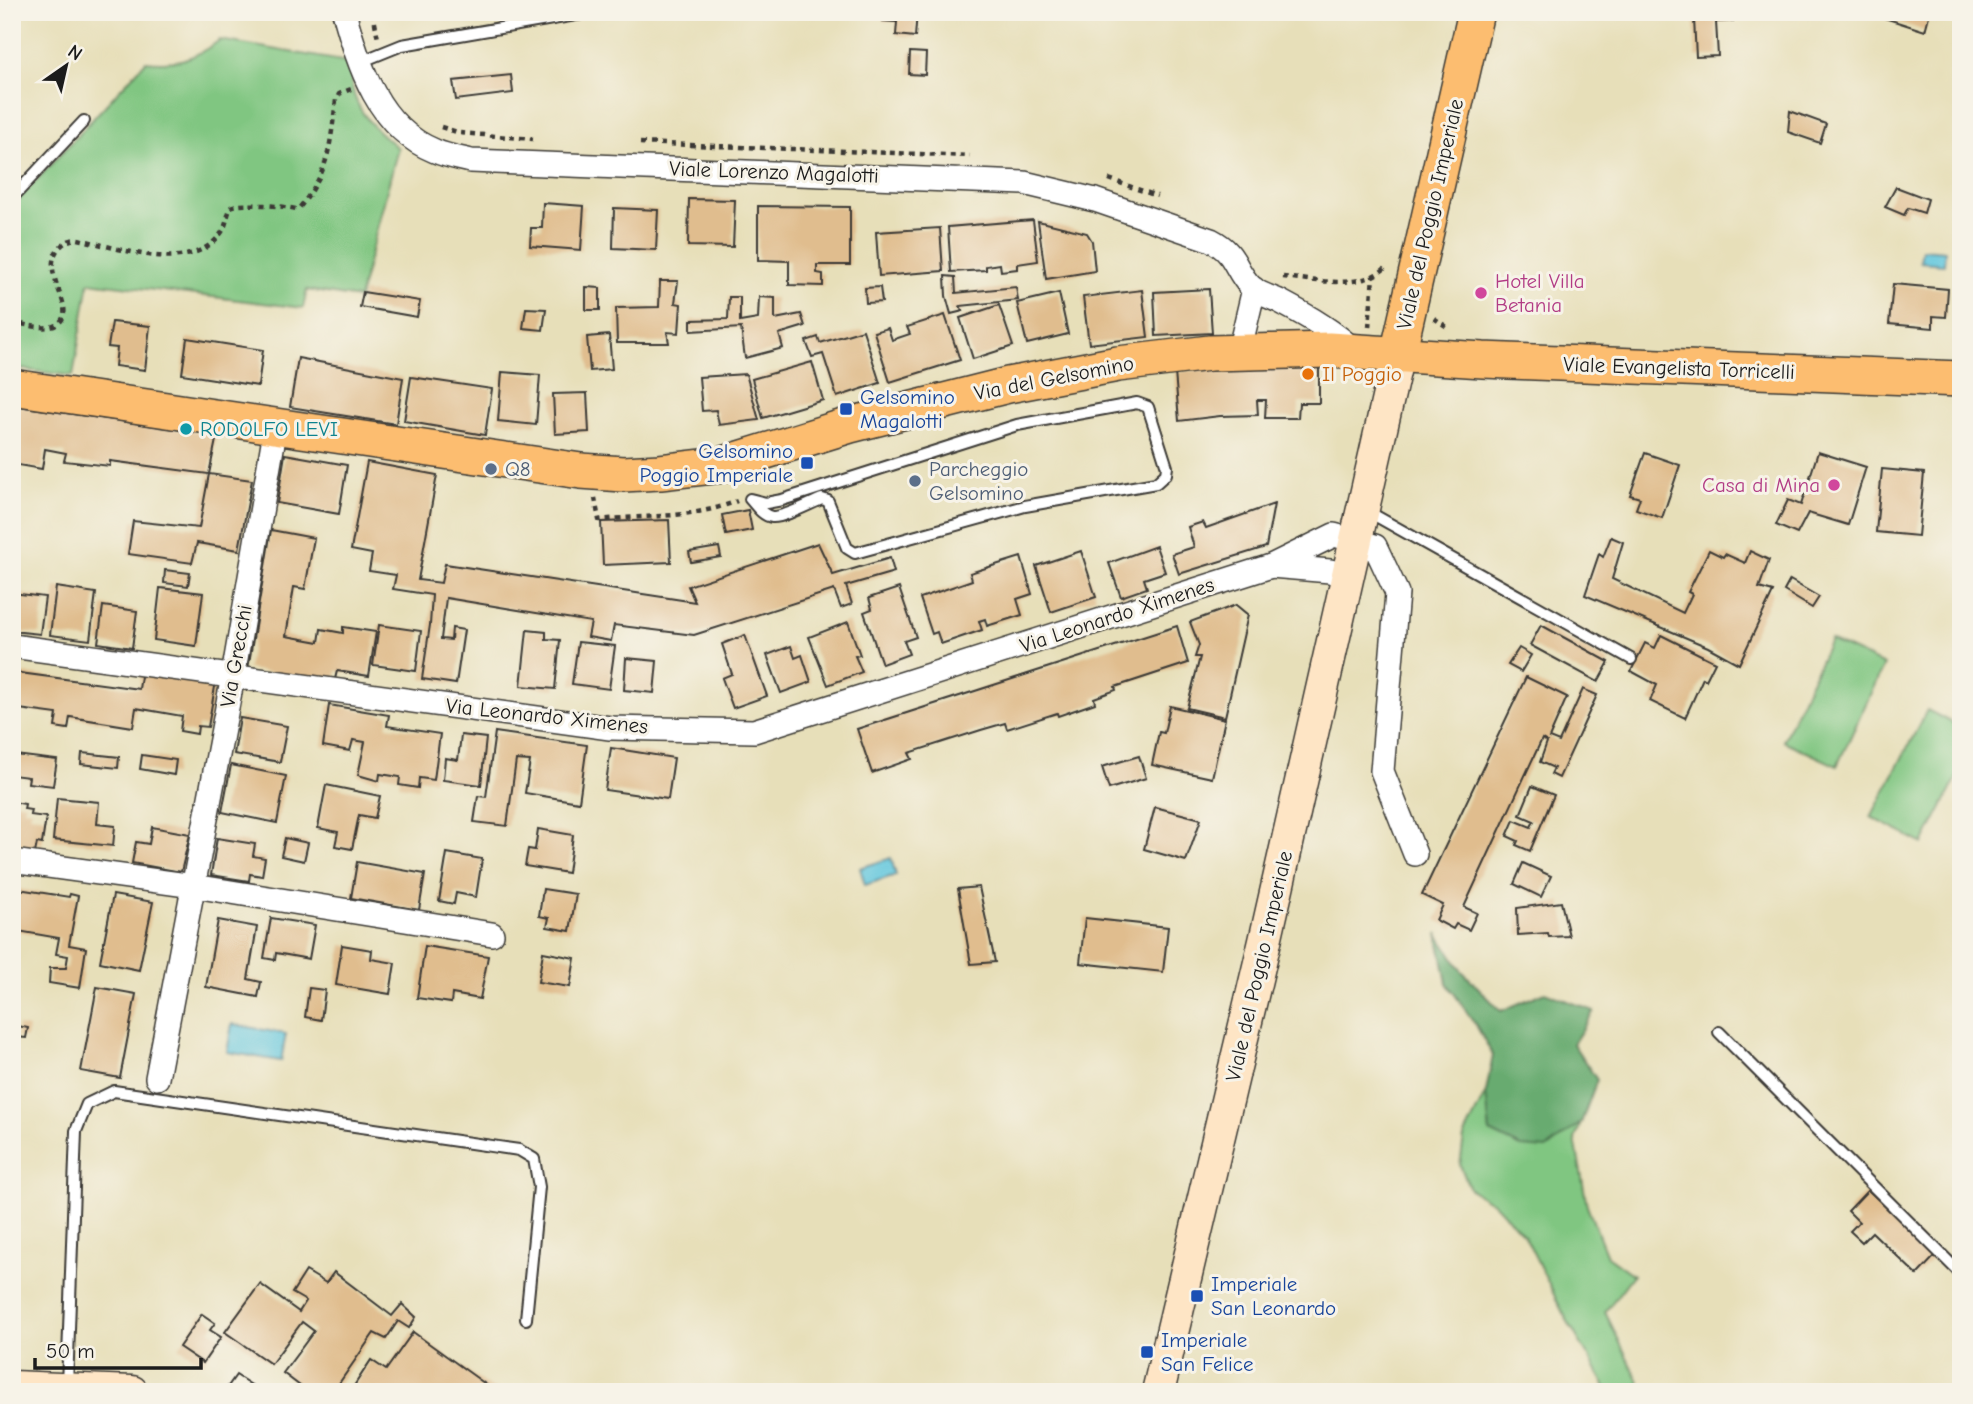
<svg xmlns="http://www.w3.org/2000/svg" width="1973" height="1404" font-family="'Comic Neue',sans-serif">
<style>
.green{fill:#80c681;stroke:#4e714e;stroke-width:2}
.forest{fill:#68ab6f;stroke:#426446;stroke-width:2}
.water{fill:#5fc6dd;stroke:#3e717c;stroke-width:2}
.building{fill:#e0bd8e}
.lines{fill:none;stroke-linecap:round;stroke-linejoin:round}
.lane-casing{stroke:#3a3934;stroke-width:14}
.street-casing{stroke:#3a3934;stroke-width:26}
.secondary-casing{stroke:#3a3934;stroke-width:35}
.primary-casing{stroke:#3a3934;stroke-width:38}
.path{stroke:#3a3934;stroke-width:4.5;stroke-dasharray:5 5;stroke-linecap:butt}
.lane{stroke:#fff;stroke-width:10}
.street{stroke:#fff;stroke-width:23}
.secondary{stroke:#fee5c5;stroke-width:32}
.primary{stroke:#fcbd6f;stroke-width:35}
.hotel-dot{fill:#d1479c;stroke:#f7f3e8;stroke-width:2.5}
.food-dot{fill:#e8710a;stroke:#f7f3e8;stroke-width:2.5}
.transit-dot{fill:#1a4fb4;stroke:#f7f3e8;stroke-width:2.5}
.culture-dot{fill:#0f9aa8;stroke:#f7f3e8;stroke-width:2.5}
.service-dot{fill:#5c6f8a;stroke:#f7f3e8;stroke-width:2.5}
.labels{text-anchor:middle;stroke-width:6;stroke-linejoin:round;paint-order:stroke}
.street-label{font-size:21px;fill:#1c1c1c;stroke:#f7f3e8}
.hotel-label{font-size:21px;fill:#b23c85;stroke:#f7f3e8;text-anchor:start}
.food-label{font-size:21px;fill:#c56008;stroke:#f7f3e8;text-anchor:start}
.transit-label{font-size:21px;fill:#164399;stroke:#f7f3e8;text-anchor:start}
.culture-label{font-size:21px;fill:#0d838f;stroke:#f7f3e8;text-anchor:start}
.service-label{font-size:21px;fill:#4e5e75;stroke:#f7f3e8;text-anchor:start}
</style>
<rect width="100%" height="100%" fill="#f7f3e8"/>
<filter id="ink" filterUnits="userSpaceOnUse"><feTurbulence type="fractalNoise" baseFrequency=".0143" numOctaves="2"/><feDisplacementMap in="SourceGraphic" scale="14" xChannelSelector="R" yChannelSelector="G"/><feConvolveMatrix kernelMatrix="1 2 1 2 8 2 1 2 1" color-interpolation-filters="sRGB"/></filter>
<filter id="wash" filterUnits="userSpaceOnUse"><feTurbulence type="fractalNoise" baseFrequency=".00686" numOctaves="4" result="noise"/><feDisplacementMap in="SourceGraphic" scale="28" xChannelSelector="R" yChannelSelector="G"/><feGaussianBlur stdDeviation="1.57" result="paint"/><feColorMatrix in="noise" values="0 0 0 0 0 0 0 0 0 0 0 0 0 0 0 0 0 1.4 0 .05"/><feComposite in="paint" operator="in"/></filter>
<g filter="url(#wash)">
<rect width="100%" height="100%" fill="#e7dfb9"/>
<!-- green -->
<g class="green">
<path d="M220 40 354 63C353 70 351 79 352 86 356 113 378 132 398 148L359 298 307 290 303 308 89 282 73 376 12 368V207L146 61C178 65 195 58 220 40Z"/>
<polygon points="1830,640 1884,665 1837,766 1783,741"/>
<polygon points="1927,710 1961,727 1961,770 1923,844 1871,817"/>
<polygon points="1486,1092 1490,1132 1546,1149 1581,1123 1575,1139 1587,1206 1607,1256 1633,1275 1605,1312 1644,1392 1609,1392 1563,1313 1525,1236 1496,1205 1470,1189 1460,1165 1464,1137"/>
</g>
<!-- forest -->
<polygon class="forest" points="1437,933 1462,971 1501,1011 1545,992 1594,1011 1573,1044 1597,1080 1581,1123 1546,1149 1521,1147 1490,1132 1486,1092 1493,1055 1477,1027 1447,983"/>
<!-- water -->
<g class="water">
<polygon points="1922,249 1945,251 1944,264 1920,262"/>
<polygon points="891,858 896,875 865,885 860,868"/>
<polygon points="232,1024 286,1034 281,1061 227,1052"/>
</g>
<g id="blocks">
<!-- building -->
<g class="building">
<polygon points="884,12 917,12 915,37 896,35 897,22 883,21"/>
<polygon points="1712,12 1733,12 1733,21 1716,22 1718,56 1696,57 1694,19 1713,19"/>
<polygon points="1866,12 1930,12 1925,31"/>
<polygon points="910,52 926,53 925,75 909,74"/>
<polygon points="511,75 513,93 456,100 453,81"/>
<polygon points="1790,111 1826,124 1820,143 1788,132"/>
<polygon points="1896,187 1928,199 1924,213 1908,208 1904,215 1885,207"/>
<polygon points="689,199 735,200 733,247 688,246"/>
<polygon points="543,203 584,206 581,250 530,246 531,228 542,228"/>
<polygon points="758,206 850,207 850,265 817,265 817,273 823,274 823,286 789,285 789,261 758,260"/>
<polygon points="614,208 658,210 656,250 613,248"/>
<polygon points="1033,220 1038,261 1017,264 1017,269 1001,271 1000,264 986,266 986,270 951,272 948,227"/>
<polygon points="1038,221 1087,233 1092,241 1095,271 1046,279"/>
<polygon points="940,228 943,271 879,276 876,232"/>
<polygon points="945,276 955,277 956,293 1016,287 1018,300 960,306 963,311 951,314 946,296"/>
<polygon points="660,281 678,281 675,303 681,304 679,333 667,332 669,343 617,343 616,308 659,307"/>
<polygon points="1893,284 1948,289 1946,317 1933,316 1933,328 1889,324"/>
<polygon points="586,287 600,288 600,310 586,310"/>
<polygon points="880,287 882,302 866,303 865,288"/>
<polygon points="1209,289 1212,333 1156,336 1154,292"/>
<polygon points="1142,290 1148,337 1089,344 1083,297"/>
<polygon points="363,292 420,301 417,317 360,307"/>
<polygon points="1059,293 1068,334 1027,344 1017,303"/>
<polygon points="729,297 740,297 740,322 758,319 759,297 775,298 775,319 801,314 805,326 779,334 783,348 745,358 741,328 691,331 691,320 728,319"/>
<polygon points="999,305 1013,346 973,359 960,318"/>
<polygon points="526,308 546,309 543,330 523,328"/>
<polygon points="945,315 960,360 890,382 874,332 888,328 892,340 910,334 907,327"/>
<polygon points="112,322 150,326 145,370 115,366 117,348 108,347"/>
<polygon points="863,330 880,383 837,397 823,354 812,357 806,341 818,337 820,343"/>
<polygon points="609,335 612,369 590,371 587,337"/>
<polygon points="187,338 263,350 258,386 182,374"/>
<polygon points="298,358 403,378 396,424 290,407"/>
<polygon points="812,362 823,400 763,418 752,379"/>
<polygon points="1319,367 1319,403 1299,403 1298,418 1265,418 1266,400 1257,400 1258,415 1220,416 1179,421 1175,372 1219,368"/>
<polygon points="502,372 540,375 536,425 498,421"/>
<polygon points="746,374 759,420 719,425 716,410 702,411 699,377"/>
<polygon points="411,377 492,389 485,435 404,421"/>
<polygon points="587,393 589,432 555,434 553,394"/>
<polygon points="18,406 217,435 209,474 252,480 239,550 197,543 192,563 128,554 133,521 199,528 209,474 110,461 110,466 64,461 66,453 45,449 42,469 12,464 12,446"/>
<polygon points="1818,452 1866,467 1848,525 1808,513 1797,534 1776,525 1788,500 1801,505"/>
<polygon points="1645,453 1680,465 1662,518 1636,509 1640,498 1630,495"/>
<polygon points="285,454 347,465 339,514 277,503"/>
<polygon points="367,462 437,475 418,580 441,583 445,564 695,602 688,586 818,543 833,575 890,558 894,572 846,586 852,604 841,608 834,590 694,635 614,625 611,641 588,637 591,622 446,598 441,639 451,640 452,628 464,630 456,684 422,679 430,625 432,595 393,589 396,575 369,571 372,554 351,550"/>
<polygon points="1882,469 1924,473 1918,536 1876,532"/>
<polygon points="1274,504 1266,547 1179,574 1172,554 1194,547 1188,527 1203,522 1206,528"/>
<polygon points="748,510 752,530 726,535 722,515"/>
<polygon points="669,520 671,562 603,565 601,522"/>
<polygon points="271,530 314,538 305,589 294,587 286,636 319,642 321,629 343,633 343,627 376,632 369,676 337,671 334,683 248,669"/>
<polygon points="1611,537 1623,542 1612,579 1683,613 1692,594 1688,592 1709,550 1723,557 1725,554 1745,563 1750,551 1769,560 1759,588 1773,592 1739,664 1708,647 1585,595 1599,554 1603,557"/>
<polygon points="1156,546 1165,572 1144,579 1147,588 1121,597 1109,563"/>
<polygon points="719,547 721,557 691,562 689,552"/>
<polygon points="1081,551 1096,597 1051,612 1036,566"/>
<polygon points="1021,557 1032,594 1017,599 1022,615 987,626 985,619 979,621 982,630 941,644 937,632 932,634 920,598 972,580 970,573"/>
<polygon points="165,570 190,573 188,586 164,583"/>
<polygon points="1790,580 1819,597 1812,608 1784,591"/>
<polygon points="56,587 96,593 90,640 50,635"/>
<polygon points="160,588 203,593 196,646 154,640"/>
<polygon points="899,588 916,637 904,641 909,654 882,664 864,612 872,609 869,598"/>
<polygon points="12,593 45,597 40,634 12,631"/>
<polygon points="1236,605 1248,615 1225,717 1187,708 1200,657 1195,657 1199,645 1190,622"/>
<polygon points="103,606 137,611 132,648 98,643"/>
<polygon points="848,622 860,655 855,656 862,672 828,685 809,637"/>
<polygon points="379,625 421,631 416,671 373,665"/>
<polygon points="1541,625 1609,662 1598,682 1530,645"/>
<polygon points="1177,626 1188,663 1115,687 1116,690 1094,698 1095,703 1058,716 1057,713 1007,729 1005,723 981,730 909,753 912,759 872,773 857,729"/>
<polygon points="527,630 546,632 546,639 560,640 555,689 521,686"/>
<polygon points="745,635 767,696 733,708 722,678 732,674 722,644"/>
<polygon points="1661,635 1715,662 1706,680 1703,678 1685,718 1650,701 1657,685 1631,671 1645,643 1655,648"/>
<polygon points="578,642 615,646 609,689 572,684"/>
<polygon points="791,646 795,658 802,655 811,682 781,693 767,655"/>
<polygon points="1519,648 1531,655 1521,672 1508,665"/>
<polygon points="626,658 657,661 654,693 624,690"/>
<polygon points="142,670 216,681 208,727 198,726 197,734 180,731 182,716 136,708 133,727 70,717 68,729 55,727 57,714 12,708 12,672 139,689"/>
<polygon points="1526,677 1567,697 1549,738 1559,742 1583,689 1597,695 1559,778 1551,774 1554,768 1540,762 1547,742 1542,739 1464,907 1477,913 1469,930 1456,924 1453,929 1436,920 1443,905 1422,895"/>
<polygon points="329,705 389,715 387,726 440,734 434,780 419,778 418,788 399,785 400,777 380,774 379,781 358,775 365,742 353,740 350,751 323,746"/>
<polygon points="1170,706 1225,719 1212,778 1152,765 1159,732 1164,733"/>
<polygon points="240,718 287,726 280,762 234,754"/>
<polygon points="495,732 587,745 579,802 525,793 530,761 516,760 507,826 474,822 478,796 486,797"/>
<polygon points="461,735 486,738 481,785 443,780 445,758 458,760"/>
<polygon points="611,748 674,758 668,799 605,790"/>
<polygon points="82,753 119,757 118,768 81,764"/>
<polygon points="15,755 57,760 53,786 28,783 29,777 12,775"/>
<polygon points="142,755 176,760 174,775 140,769"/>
<polygon points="1139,756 1146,778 1109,789 1102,767"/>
<polygon points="231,765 286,776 277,823 222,812"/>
<polygon points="326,785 380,796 375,818 359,815 352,849 335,846 338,832 318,828"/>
<polygon points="1532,786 1554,795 1530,851 1516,845 1518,841 1507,836 1514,820 1531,827 1534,821 1520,815"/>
<polygon points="57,798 99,802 97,824 115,826 113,846 53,840"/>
<polygon points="13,802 25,804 24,809 31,810 30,815 46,817 42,844 37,843 35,853 12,850"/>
<polygon points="1155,807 1201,819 1186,861 1144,849"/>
<polygon points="152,827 190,834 181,872 132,863 136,842 149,844"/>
<polygon points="538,829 573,835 568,873 525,866 528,849 535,850"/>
<polygon points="217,838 255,844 253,856 265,858 262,876 250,874 249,881 211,875"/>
<polygon points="285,838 308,843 304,861 281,856"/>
<polygon points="447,853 482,859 476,897 456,893 454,904 439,901"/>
<polygon points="357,862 425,874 419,910 351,898"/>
<polygon points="1523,863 1551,876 1541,897 1514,884"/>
<polygon points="979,887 995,962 971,964 958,889"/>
<polygon points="12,888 69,897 70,894 78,896 69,945 86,948 80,988 49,983 50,968 66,968 68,956 56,954 59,938 12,930"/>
<polygon points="543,889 576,894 570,931 547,927 549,918 539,916"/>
<polygon points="113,895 153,902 139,970 100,962"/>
<polygon points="1561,902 1569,936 1549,937 1548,933 1518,935 1517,908"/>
<polygon points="271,918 315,925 309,959 276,953 275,960 264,958"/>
<polygon points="1085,918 1168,927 1163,972 1080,963"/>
<polygon points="218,920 257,927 248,979 261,982 258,997 206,987"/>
<polygon points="342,945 372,950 371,959 395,963 390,994 336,985"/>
<polygon points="425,946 488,956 480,999 452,994 451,1003 417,998"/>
<polygon points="543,952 575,958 570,987 538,982"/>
<polygon points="97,987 136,994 120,1078 81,1071"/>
<polygon points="309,988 325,990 321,1020 305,1017"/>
<polygon points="18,1026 28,1028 26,1038 17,1037"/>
<polygon points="1868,1190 1936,1255 1917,1275 1872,1232 1862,1242 1850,1231 1859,1222 1848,1211"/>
<polygon points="306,1271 326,1283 334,1272 392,1316 402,1304 416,1317 409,1328 398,1321 386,1339 374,1333 333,1392 308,1392 283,1373 314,1331 302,1322 271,1364 225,1332 260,1284 299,1312 306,1301 292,1293"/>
<polygon points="202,1314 215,1323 210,1330 221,1337 203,1363 179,1347"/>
<polygon points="413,1332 488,1386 500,1392 350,1392 371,1360 386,1370"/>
<polygon points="236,1375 262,1392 224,1392"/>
</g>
</g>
</g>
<g filter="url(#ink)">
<use href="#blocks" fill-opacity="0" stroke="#3a3934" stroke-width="2"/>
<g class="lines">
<!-- lane casing -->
<g class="lane-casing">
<g id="lane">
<polyline points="360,62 402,45 593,12"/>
<polyline points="12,198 84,121"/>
<path d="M1137 403 1148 407 1167 467 1166 474 1156 483 1025 506 855 553 847 548 828 501 822 499C811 503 784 518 772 517 762 516 756 505 750 499L766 503 782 500 1017 425Z"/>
<polyline points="1367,511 1631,659"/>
<polyline points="1719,1032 1961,1274"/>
<polyline points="67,1386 76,1131 87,1104 114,1091 519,1150 534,1159 539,1187 526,1319"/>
</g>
</g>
<!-- street casing -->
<g class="street-casing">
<g id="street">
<path d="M344 12C359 66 378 128 435 151 446 156 459 158 471 161L1024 183 1095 200 1211 240C1238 254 1233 269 1252 288 1259 294 1273 298 1281 302 1309 317 1334 331 1357 353"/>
<polyline points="1239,352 1254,289"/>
<polyline points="1271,566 1330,571 1348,577"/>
<polyline points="12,646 610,728 754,731 1271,566 1334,535 1375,546 1397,593 1382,771 1415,854"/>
<polyline points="12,861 194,886 492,934"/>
<polyline points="157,1078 233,676 276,425"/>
</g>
</g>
<!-- secondary casing -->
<g class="secondary-casing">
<g id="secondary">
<polyline points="12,1387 132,1392"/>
<polyline points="1158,1392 1265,941 1398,354"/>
</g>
</g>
<!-- primary casing -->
<g class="primary-casing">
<g id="primary">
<polyline points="1398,354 1476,12"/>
<polyline points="12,387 464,454 581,471 623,474 660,472 721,465 850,425 1008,385 1118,364 1210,353 1329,350 1483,360 1961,379"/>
</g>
</g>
<!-- path -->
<g class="path">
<polyline points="373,12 378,39"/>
<polyline points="441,127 460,133 533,139"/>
<polyline points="640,143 970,156"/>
<polyline points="1109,179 1157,196"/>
<path d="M1283 277C1313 280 1366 291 1388 265"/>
<polyline points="1434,318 1450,329"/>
<path d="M12 322C23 324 46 331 56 325 82 310 37 274 59 248 65 242 70 239 78 239 121 248 191 277 222 232 227 224 227 215 231 207 239 202 285 206 296 209L299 208C330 171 330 145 336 100L339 94 351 89"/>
<polyline points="1369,327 1373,276"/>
<path d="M595 498 599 520C645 515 693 519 737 501"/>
</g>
<!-- lane -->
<use href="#lane" class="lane"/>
<!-- street -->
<use href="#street" class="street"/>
<!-- secondary -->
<use href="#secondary" class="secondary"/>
<!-- primary -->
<use href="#primary" class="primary"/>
</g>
</g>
<!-- markers -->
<g class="hotel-dot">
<circle cx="1481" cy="293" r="7"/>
<circle cx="1834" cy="485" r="7"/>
</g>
<circle class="food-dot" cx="1308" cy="374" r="7"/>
<g class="transit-dot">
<rect x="839" y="402" width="14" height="14" rx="3.5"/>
<rect x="800" y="456" width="14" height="14" rx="3.5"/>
<rect x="1190" y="1289" width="14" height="14" rx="3.5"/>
<rect x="1140" y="1345" width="14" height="14" rx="3.5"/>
</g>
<circle class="culture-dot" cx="186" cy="429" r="7"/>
<g class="service-dot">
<circle cx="491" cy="469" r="7"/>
<circle cx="915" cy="481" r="7"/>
</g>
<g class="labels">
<!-- street labels -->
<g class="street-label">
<text transform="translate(774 172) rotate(2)" y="7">Viale Lorenzo Magalotti</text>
<text transform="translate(1430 214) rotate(-77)" y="7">Viale del Poggio Imperiale</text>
<text transform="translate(1679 368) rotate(2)" y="7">Viale Evangelista Torricelli</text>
<text transform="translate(1054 378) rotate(-11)" y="7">Via del Gelsomino</text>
<text transform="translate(1117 615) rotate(-18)" y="7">Via Leonardo Ximenes</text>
<text transform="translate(236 656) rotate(-80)" y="7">Via Grecchi</text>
<text transform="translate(547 716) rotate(6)" y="7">Via Leonardo Ximenes</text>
<text transform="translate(1259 966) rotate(-77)" y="7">Viale del Poggio Imperiale</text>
</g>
<!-- hotel labels -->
<g class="hotel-label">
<text x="1495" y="288">Hotel Villa<tspan x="1495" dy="24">Betania</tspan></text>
<text x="1820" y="492" text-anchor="end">Casa di Mina</text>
</g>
<!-- food labels -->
<g class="food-label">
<text x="1322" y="381">Il Poggio</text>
</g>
<!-- transit labels -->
<g class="transit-label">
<text x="860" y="404">Gelsomino<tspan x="860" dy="24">Magalotti</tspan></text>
<text x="793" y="458" text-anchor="end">Gelsomino<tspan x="793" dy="24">Poggio Imperiale</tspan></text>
<text x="1211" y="1291">Imperiale<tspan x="1211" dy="24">San Leonardo</tspan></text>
<text x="1161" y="1347">Imperiale<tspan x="1161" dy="24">San Felice</tspan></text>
</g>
<!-- culture labels -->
<g class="culture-label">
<text x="200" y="436">RODOLFO LEVI</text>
</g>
<!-- service labels -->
<g class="service-label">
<text x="505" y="476">Q8</text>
<text x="929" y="476">Parcheggio<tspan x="929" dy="24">Gelsomino</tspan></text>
</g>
</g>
<!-- margin -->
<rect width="1973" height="1404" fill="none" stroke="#f7f3e8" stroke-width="42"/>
<!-- north arrow -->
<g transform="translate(66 66) rotate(34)" stroke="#f7f3e8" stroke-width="5" paint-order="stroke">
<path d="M0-5L12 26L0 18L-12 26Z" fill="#1c1c1c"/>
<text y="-10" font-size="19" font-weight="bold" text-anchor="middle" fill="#1c1c1c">N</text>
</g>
<!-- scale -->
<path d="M35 1358v10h166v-10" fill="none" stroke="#1c1c1c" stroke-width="3.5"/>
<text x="46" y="1358" font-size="21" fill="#1c1c1c" stroke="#f7f3e8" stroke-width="5" paint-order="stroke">50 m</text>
</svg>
